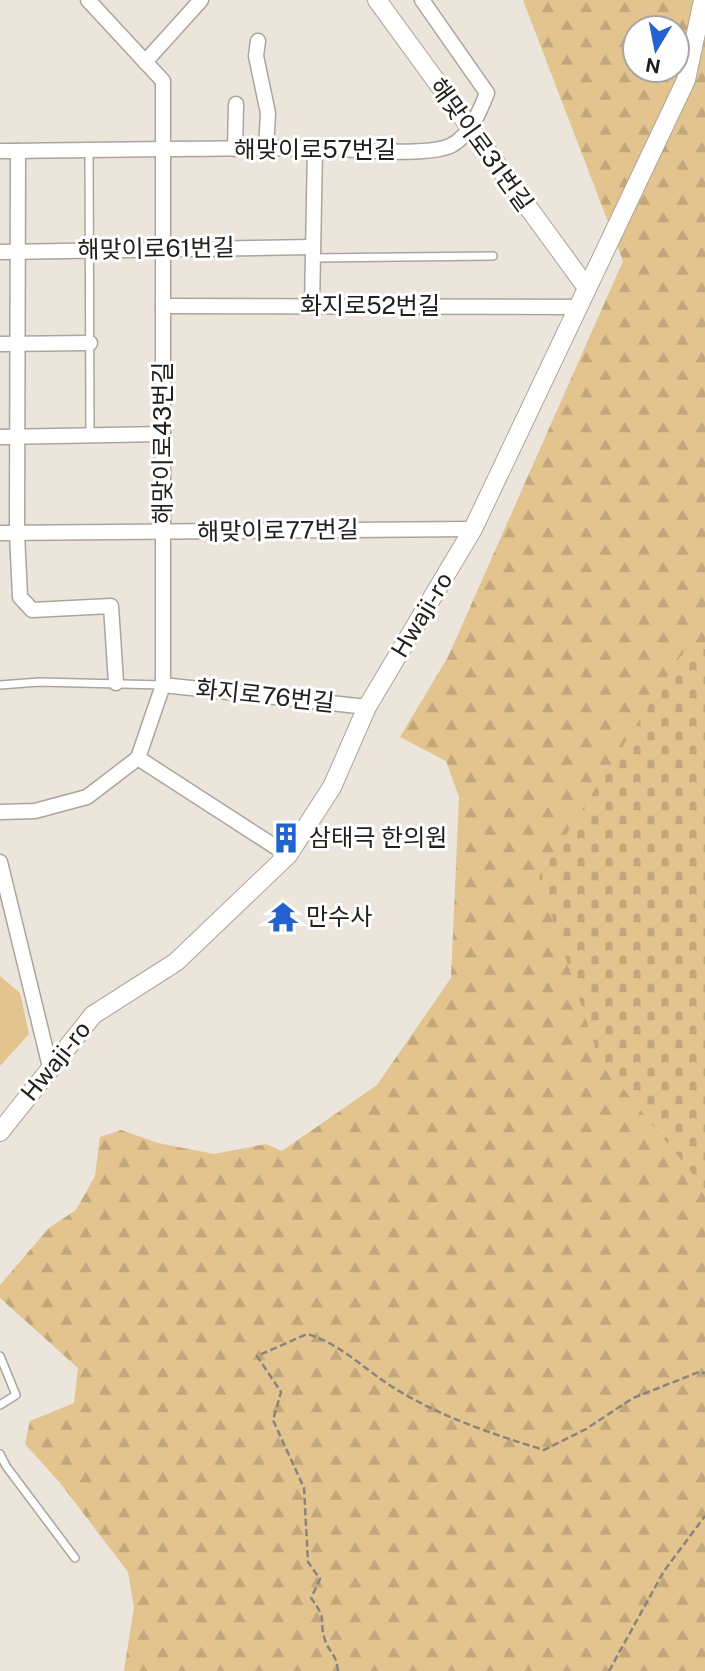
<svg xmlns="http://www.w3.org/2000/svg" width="705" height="1671" font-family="'Public Sans','Noto Sans KR',sans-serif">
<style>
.forest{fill:url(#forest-firs);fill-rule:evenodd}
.cemetery{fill:url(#cemetery-stones)}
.pitch{fill:#e3c38e}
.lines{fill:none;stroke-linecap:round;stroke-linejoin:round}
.service-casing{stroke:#aba59b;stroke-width:10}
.minor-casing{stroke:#aba59b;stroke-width:17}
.tertiary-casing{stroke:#aba59b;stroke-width:20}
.path{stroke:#89857e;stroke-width:2.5;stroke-dasharray:7 3.5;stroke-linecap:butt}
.service{stroke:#fff;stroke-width:7}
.minor{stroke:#fff;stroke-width:14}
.tertiary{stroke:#fff;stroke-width:18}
.labels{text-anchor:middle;stroke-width:6;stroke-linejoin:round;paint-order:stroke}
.street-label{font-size:24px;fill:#22201c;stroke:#fff}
.poi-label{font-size:24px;fill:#22201c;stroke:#fff;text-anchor:start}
</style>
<defs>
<pattern id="forest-firs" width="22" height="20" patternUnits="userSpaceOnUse" patternTransform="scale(1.75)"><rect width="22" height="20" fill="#e3c38e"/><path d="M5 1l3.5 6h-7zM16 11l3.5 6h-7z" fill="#c2a77a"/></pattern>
<pattern id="cemetery-stones" width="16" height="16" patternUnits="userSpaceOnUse" patternTransform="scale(1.75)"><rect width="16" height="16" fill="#e3c38e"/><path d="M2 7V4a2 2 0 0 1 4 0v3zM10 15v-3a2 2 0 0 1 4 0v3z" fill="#c2a77a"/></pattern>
</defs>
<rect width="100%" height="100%" fill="#ebe5db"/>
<!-- forest -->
<path class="forest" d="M523 0H705V1671H124L134 1607 128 1572 61 1484 25 1444 30 1421 74 1403 78 1368 0 1298V1285L49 1228 76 1210 95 1176 100 1137 121 1130 158 1143 214 1154 266 1144 282 1151 377 1085 451 978 459 797 446 761 400 737 448 657 623 261ZM635 28H677V70H635Z"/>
<!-- cemetery -->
<polygon class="cemetery" points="705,649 705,1189 599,1059 539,877 683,652"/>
<!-- pitch -->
<polygon class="pitch" points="0,976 20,993 29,1034 0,1066"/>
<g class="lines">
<!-- service casing -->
<g class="service-casing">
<g id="service">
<polyline points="89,150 90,435"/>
<polyline points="313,258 493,256"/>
<polyline points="0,685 39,682 163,685"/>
<polyline points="0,1356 16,1395 0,1405"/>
<polyline points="0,1454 6,1466 75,1558"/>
</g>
</g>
<!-- minor casing -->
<g class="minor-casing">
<g id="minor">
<polyline points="258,41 256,56 268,113 266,149"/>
<polyline points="145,62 201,0"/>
<polyline points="235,149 236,104"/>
<path d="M0 151C105 150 210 148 314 148 346 148 427 158 452 145 470 135 480 111 487 93L422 0"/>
<polyline points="18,151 17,533 20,597 32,610 111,606 116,683"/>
<polyline points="0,252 312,247"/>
<polyline points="163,306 577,307"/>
<polyline points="312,306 315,148"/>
<polyline points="0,344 90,343"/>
<polyline points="0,437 163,434"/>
<polyline points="0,533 473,529"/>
<polyline points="163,685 367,707"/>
<polyline points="138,758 288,855"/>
<polyline points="0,812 35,811 87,797 138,758 163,685 163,81 88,0"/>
<polyline points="0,862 50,1067"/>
</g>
</g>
<!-- tertiary casing -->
<g class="tertiary-casing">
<g id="tertiary">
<polyline points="377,0 587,288"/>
<polyline points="0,1132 93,1015 176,962 288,855 332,787 367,707 473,529 686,80 703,0"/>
</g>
</g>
<!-- path -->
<g class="path">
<path d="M338 1671C336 1652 329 1653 325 1640 318 1618 329 1622 311 1598L320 1579 308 1562 304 1488 273 1420 281 1392 257 1356 307 1334C341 1344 364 1369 394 1388 441 1417 492 1434 544 1450L586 1429 633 1398 699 1372 705 1373"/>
<polyline points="609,1671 664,1571 705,1516"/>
</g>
<!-- service -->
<use href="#service" class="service"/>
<!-- minor -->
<use href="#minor" class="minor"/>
<!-- tertiary -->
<use href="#tertiary" class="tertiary"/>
</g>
<!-- icons -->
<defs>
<g id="building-bare" transform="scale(2.415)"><path d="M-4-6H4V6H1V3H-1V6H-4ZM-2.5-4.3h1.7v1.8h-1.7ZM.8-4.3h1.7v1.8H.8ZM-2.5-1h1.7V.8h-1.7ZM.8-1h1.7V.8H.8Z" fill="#2263cf" stroke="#fff" stroke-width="2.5" paint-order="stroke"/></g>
<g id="temple-bare" transform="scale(2.415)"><path d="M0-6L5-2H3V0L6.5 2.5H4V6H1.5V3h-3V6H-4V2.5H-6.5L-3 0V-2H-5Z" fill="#2263cf" stroke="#fff" stroke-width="2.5" paint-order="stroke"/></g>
</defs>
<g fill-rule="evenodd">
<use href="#building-bare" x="286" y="838"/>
<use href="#temple-bare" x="283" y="917"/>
</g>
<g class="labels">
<!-- street labels -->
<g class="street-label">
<text transform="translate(481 145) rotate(54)" y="8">해맞이로31번길</text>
<text x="315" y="158">해맞이로57번길</text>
<text transform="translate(156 249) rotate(-1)" y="8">해맞이로61번길</text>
<text x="370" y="314">화지로52번길</text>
<text transform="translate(163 443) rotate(-90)" y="8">해맞이로43번길</text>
<text transform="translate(278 531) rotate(-1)" y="8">해맞이로77번길</text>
<text transform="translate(422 615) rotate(-59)" y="8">Hwaji-ro</text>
<text transform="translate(265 696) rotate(6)" y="8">화지로76번길</text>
<text transform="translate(56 1061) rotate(-51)" y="8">Hwaji-ro</text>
</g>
<!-- poi labels -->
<g class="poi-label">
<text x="309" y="846">삼태극 한의원</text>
<text x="306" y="925">만수사</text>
</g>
</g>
<!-- north arrow -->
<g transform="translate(656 49) rotate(190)"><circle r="33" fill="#ffffff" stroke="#a7a6a4" stroke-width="2"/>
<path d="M0-5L12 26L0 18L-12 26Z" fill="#2263cf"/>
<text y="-10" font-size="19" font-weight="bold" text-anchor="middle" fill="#22201c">N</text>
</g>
</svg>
